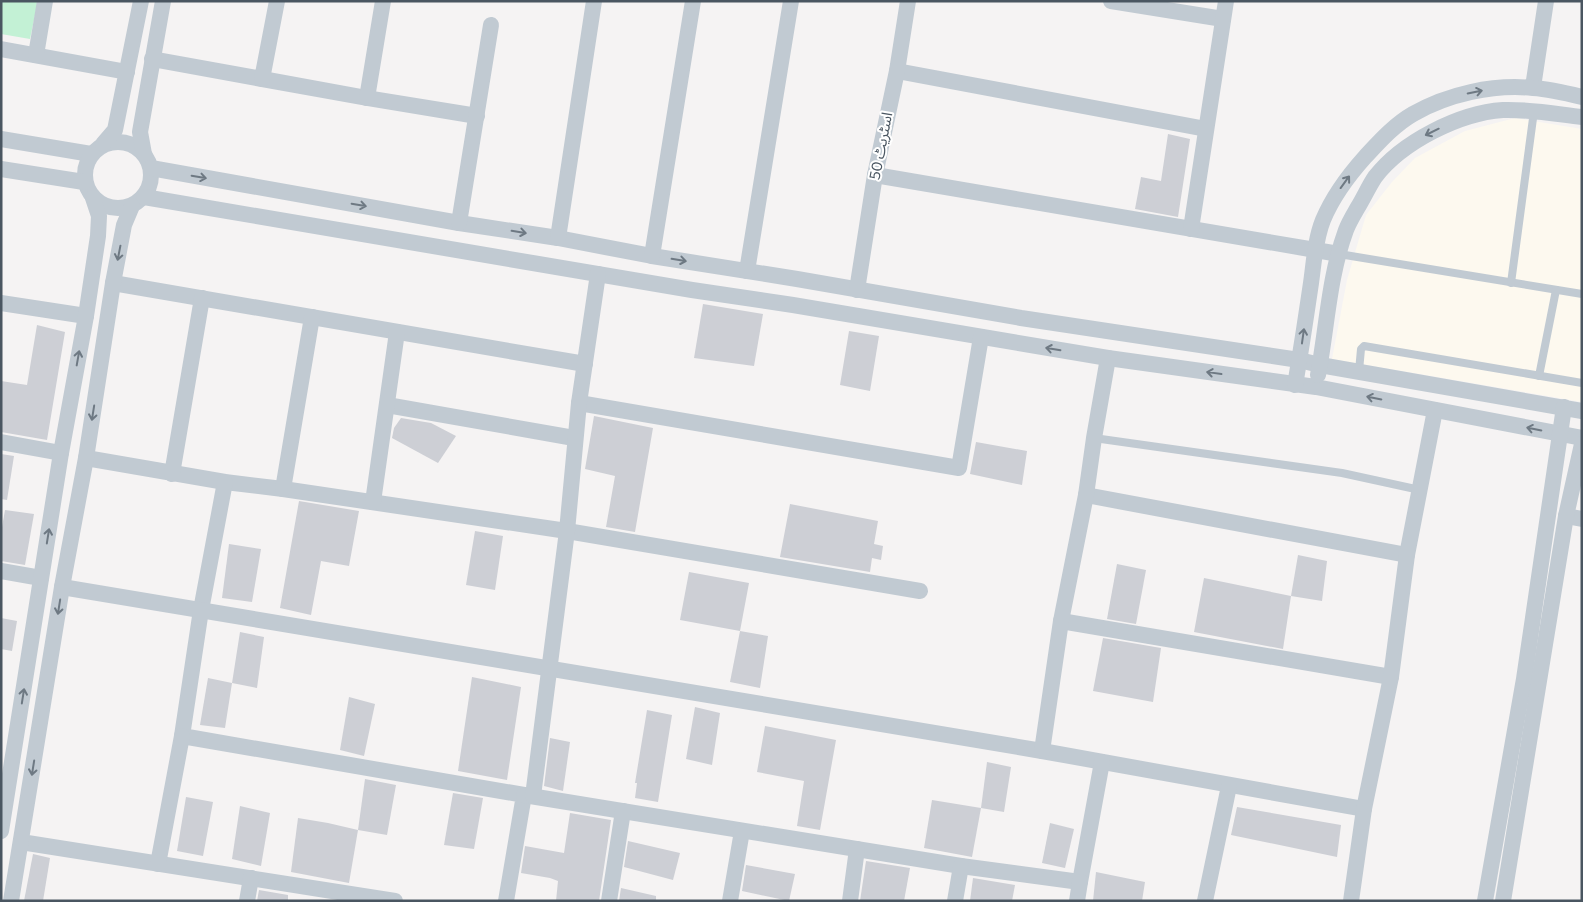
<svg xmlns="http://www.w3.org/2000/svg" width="1583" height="902" font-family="Commissioner,'Noto Sans Arabic',sans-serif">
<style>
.commercial{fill:#fdf9ef}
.green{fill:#c3f1d5}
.building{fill:#cdcfd5}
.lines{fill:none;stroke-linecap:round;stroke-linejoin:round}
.service{stroke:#c1cad2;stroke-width:8}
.minor{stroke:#c1cad2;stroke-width:16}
.oneway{stroke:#6e7983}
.labels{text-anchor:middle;stroke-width:4;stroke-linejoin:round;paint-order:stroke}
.street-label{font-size:15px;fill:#4a5661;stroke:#fff}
</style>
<rect width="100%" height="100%" fill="#f5f3f3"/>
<!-- commercial -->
<polygon class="commercial" points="1515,118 1582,129 1582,402 1332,359 1347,280 1366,215 1392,182 1415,158 1465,131"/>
<!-- green -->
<polygon class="green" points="1,1 38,1 30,39 1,34"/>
<!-- building -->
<g class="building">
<polygon points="1168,134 1190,139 1178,217 1135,209 1141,177 1161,181"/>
<polygon points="703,304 763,314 754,366 694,358"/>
<polygon points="37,325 65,332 47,440 1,432 1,381 27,385"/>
<polygon points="849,331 879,336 870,391 840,385"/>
<polygon points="594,416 653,428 635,532 606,527 615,476 585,469"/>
<polygon points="401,418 431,423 456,436 438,463 392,438 394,428"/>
<polygon points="976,442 1027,451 1022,485 970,474"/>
<polygon points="1,454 14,456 7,500 1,499"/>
<polygon points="299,501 359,511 349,566 321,561 311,615 280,608"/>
<polygon points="790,504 878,521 874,544 883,546 881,560 872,558 870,572 780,557"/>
<polygon points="5,510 34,514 25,565 1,561 1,533"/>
<polygon points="475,531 503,536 495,590 466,585"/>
<polygon points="229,544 261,549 252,602 222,598"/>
<polygon points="1298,555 1327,561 1322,601 1291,596"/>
<polygon points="1117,564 1146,570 1136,624 1107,619"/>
<polygon points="689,572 749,583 740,631 680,620"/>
<polygon points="1204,578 1291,596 1283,649 1194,632"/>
<polygon points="1,618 17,621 12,651 1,649"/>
<polygon points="740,631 768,636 760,688 730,682"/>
<polygon points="240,632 264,637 257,688 232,683"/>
<polygon points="1103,638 1161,648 1153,702 1093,691"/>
<polygon points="472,677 521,687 507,780 458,771"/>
<polygon points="208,678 232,683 225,728 200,725"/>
<polygon points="349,697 375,704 364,756 340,750"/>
<polygon points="695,707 720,713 712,765 686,759"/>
<polygon points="647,710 672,715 658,802 635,798 637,783 635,783"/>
<polygon points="765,726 836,740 820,830 797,826 804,781 757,772"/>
<polygon points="550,738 570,742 563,791 544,786"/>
<polygon points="987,762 1011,767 1004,812 981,808"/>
<polygon points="365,779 396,785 387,835 358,830"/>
<polygon points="453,793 483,798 474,849 444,845"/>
<polygon points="186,797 213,802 203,856 177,851"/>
<polygon points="932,800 981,808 972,857 924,848"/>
<polygon points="240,806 270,813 261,866 232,859"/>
<polygon points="1237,807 1341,825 1337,857 1231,835"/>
<polygon points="570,813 611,820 599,901 556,901 558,881 550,878 521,873 525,846 564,853"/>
<polygon points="298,818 328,823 358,830 349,883 291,872"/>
<polygon points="1050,823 1074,829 1065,868 1042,863"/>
<polygon points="628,841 680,853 673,880 624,867"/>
<polygon points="33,854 50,858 43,901 24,901"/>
<polygon points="866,861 910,868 904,901 860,901"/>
<polygon points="746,865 795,874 789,901 742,891"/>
<polygon points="1096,872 1145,882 1142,901 1093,901"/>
<polygon points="973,878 1015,885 1012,901 970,901"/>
<polygon points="621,888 656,896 656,901 619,901"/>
<polygon points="259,890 288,895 288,901 257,901"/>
</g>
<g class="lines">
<!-- service -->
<g class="service">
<polyline points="1339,254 1582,294"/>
<polyline points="1511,283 1534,111"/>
<polyline points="1359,371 1361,349 1364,346 1582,383"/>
<polyline points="1539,376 1556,290"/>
<polyline points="1094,438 1342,473 1420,490"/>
</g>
<!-- minor -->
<g class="minor">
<polyline points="1111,1 1223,19"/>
<polyline points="1,49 127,72"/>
<polyline points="36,55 45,1"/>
<polyline points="152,59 367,98 477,116"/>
<polyline points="897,71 1206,129"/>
<polyline points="262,79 277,1"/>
<polyline points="1533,87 1546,1"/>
<polyline points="367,98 383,1"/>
<polyline points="1,139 91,154"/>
<circle cx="118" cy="175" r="33"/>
<polyline points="103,144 115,130 141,1"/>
<polyline points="144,154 140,132 163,1"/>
<polyline points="151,168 459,223 558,238 652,256 797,279 1021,318 1299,360 1320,365 1582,411"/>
<polyline points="1,169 84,182"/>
<polyline points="875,175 1339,254"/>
<polyline points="144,197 692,290 793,305 1108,358 1316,387 1582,438"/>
<polyline points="459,223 491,25"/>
<polyline points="1191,229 1226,1"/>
<polyline points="558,238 594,1"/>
<polyline points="652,256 693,1"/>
<polyline points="747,271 791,1"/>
<polyline points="113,283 585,364"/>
<polyline points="857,290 875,175 897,71 908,1"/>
<polyline points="1,303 86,316"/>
<path d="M1318 375C1327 327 1329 276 1346 230 1349 222 1354 214 1358 207 1364 197 1369 186 1375 177 1402 142 1459 113 1503 110 1529 109 1556 114 1582 117"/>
<path d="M1295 385C1301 351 1306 317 1311 283 1314 262 1315 240 1323 220 1333 196 1348 176 1365 157 1379 142 1394 125 1413 114 1448 94 1493 84 1533 88 1550 89 1566 93 1582 97"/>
<polyline points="579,403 959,468 981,337"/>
<polyline points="387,405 574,438"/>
<polyline points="1,442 61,453"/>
<polyline points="86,458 225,482 283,489 567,531 920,591"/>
<polyline points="172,474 202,298"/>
<polyline points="225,482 201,610 182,736 524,795 506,901"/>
<polyline points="283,489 312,317"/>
<polyline points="1086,495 1407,555"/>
<polyline points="373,502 397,332"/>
<polyline points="1566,516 1582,519"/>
<polyline points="1,571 41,578"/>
<polyline points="62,587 1042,751 1364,809"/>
<polyline points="1061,621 1391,677"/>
<polyline points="1042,751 1061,621 1086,495 1094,438 1108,358"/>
<polyline points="524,795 961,866 1080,882 1102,762"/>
<polyline points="533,796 567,531 579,403 598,274"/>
<polyline points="1,831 61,453 86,316 98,236 99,216 93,198"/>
<polyline points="21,842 395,901"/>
<polyline points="158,864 182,736"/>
<polyline points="11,901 62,587 86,458 113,283 124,225 132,206"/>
<polyline points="247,901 251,878"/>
<polyline points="609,901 623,811"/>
<polyline points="730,901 742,831"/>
<polyline points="850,901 857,849"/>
<polyline points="955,901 961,866"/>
<polyline points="1077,901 1080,882"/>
<polyline points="1205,901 1229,786"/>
<polyline points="1351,901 1364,809 1391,677 1407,555 1435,410"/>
<polyline points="1485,901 1524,679 1564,407"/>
<polyline points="1503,901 1566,516 1582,444"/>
</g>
</g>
<!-- one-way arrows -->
<defs><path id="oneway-shaft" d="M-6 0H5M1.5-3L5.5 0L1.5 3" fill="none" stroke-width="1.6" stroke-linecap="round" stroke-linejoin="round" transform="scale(1.25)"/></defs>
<g class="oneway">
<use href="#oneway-shaft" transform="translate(1475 92) rotate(-11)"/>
<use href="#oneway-shaft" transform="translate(1432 132) rotate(154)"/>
<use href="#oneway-shaft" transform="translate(199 177) rotate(10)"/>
<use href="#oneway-shaft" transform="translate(1345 182) rotate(-54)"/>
<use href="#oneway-shaft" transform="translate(359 205) rotate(10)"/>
<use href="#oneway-shaft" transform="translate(519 232) rotate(9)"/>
<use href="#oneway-shaft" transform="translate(119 253) rotate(101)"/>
<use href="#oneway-shaft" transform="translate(679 260) rotate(9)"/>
<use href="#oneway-shaft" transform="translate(1303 336) rotate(-82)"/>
<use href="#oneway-shaft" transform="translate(1053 349) rotate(-171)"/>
<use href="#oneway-shaft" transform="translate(78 358) rotate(-80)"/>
<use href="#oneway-shaft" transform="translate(1214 373) rotate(-172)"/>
<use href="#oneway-shaft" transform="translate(1374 398) rotate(-169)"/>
<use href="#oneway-shaft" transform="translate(93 413) rotate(99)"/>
<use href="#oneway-shaft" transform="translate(1534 429) rotate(-169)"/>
<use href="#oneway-shaft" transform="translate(48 536) rotate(-81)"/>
<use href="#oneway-shaft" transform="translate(59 607) rotate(99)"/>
<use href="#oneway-shaft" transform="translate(23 696) rotate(-81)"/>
<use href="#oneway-shaft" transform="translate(33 768) rotate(99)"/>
</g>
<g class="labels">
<!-- street labels -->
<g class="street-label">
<text transform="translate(881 146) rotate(-79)" y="5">اسٹریٹ 50</text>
</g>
</g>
<!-- border -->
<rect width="1583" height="902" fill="none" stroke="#4a5661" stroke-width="5"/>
</svg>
